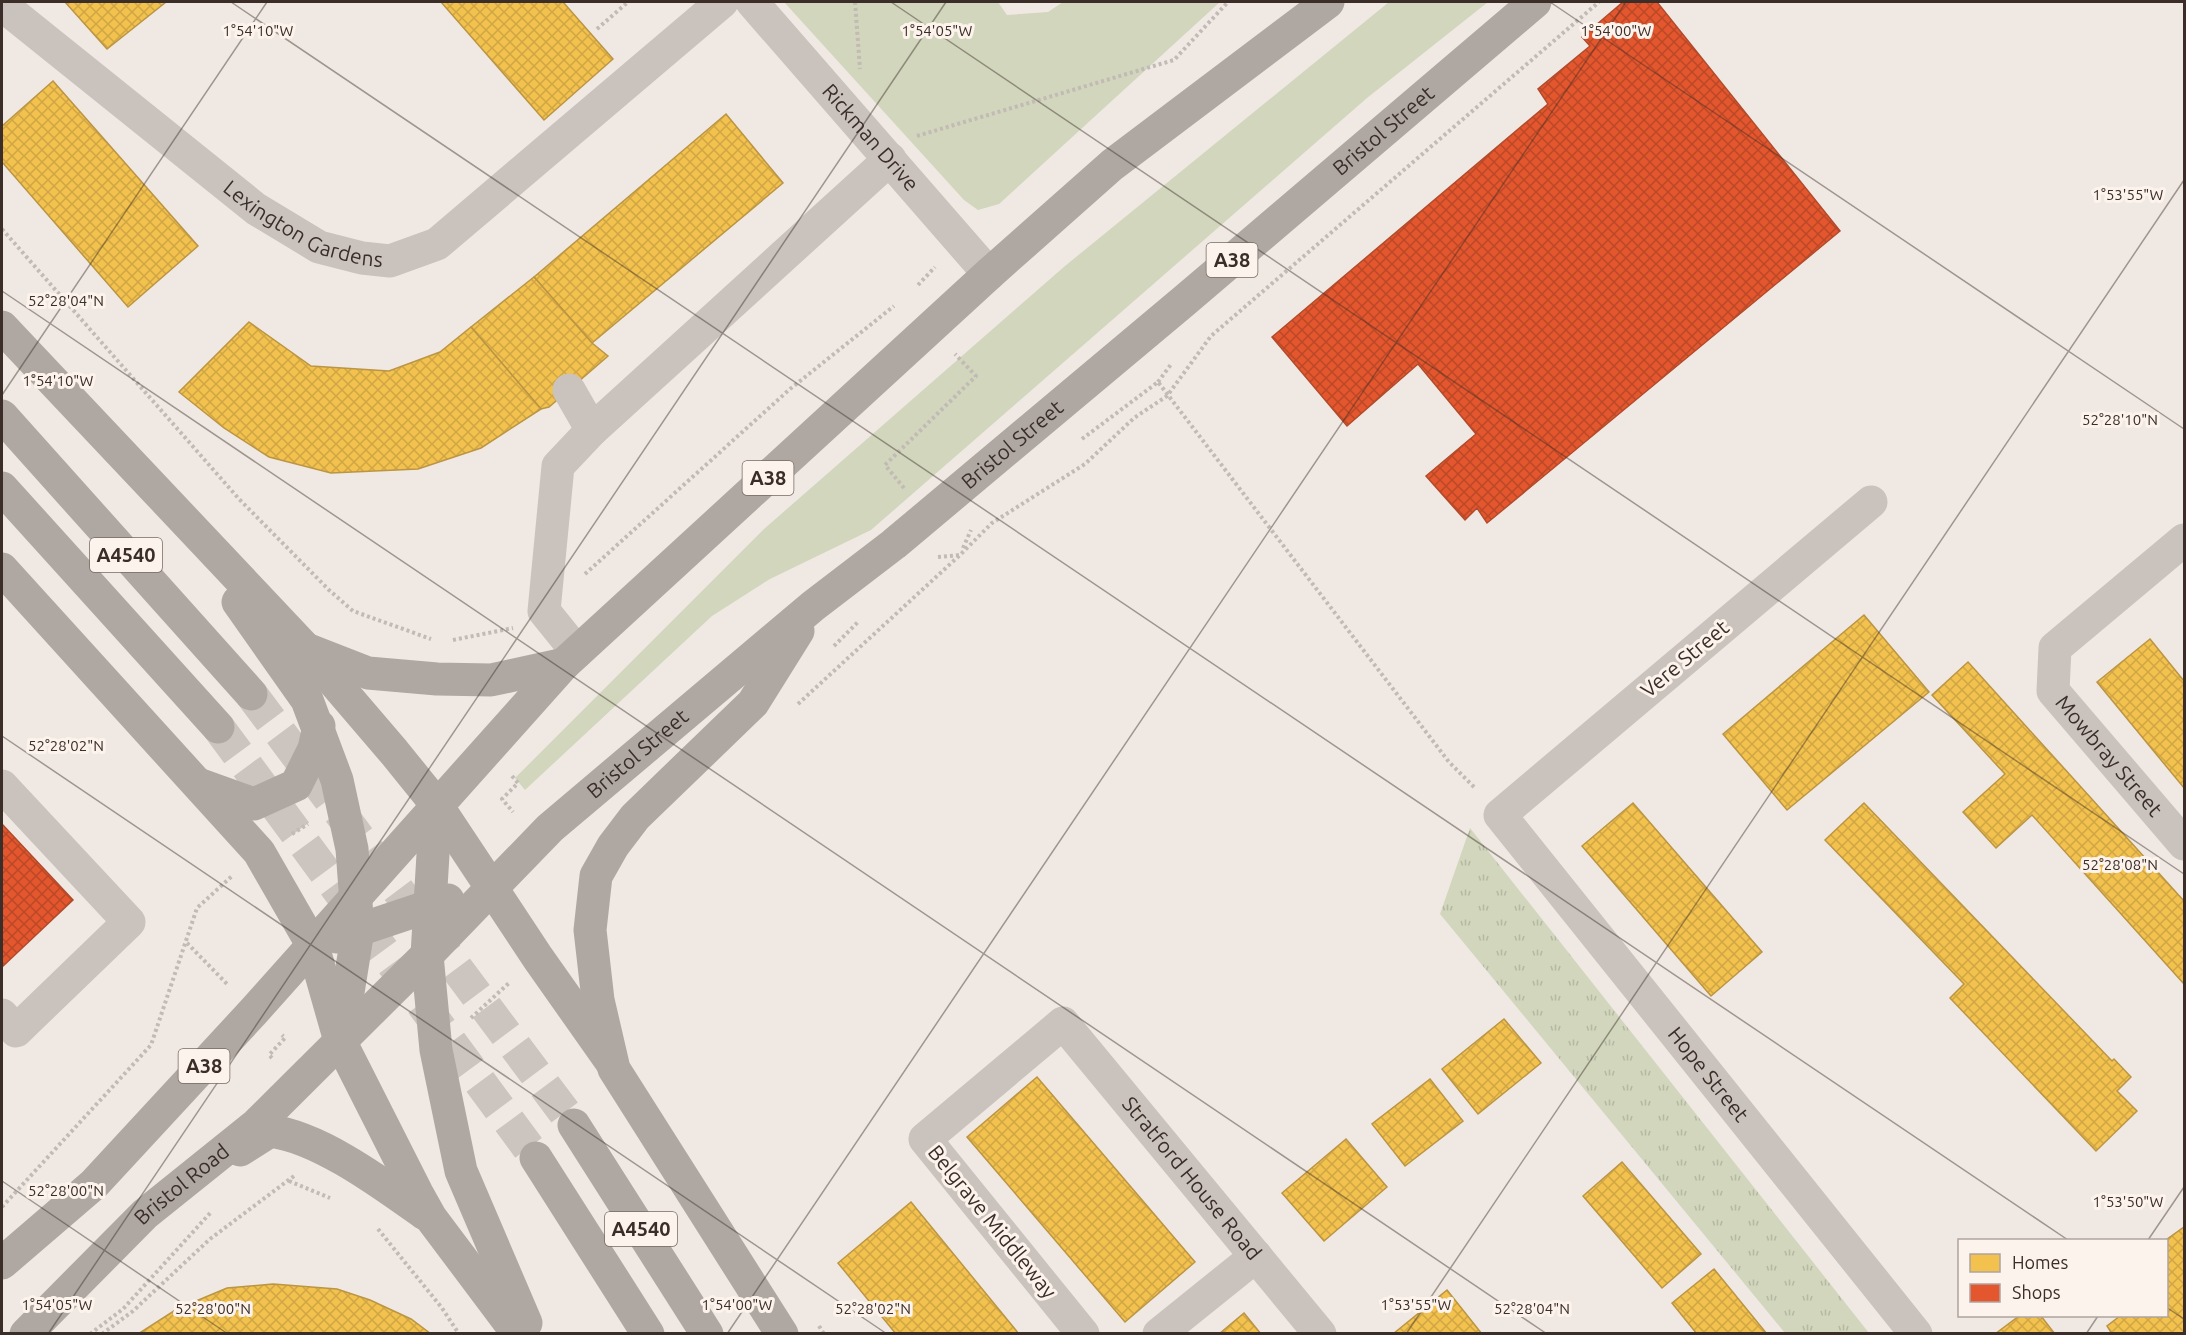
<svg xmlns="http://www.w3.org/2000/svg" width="2186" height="1335" font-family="Ubuntu,sans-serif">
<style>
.green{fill:#d2d6bc}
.park{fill:url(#park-tufts)}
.homes{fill:url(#homes-cross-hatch);stroke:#bb9543;stroke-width:1.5}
.shops{fill:url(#shops-cross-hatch);stroke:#b14b2c;stroke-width:1.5}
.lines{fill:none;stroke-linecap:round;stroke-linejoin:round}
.highway-tunnel{stroke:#ccc4be;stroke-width:33;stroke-dasharray:33 16;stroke-linecap:butt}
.path{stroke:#c2bab5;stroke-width:4;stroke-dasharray:3 3;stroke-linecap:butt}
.minor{stroke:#cac2bc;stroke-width:33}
.highway{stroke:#afa8a2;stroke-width:33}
.ticks{fill:none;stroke:#3b2e29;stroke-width:1.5;stroke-opacity:0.45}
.labels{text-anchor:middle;stroke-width:6;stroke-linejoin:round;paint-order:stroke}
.shield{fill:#fcf3ec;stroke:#756964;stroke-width:1.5}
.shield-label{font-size:20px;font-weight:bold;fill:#3b2e29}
.street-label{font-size:21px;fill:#3b2e29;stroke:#fcf3ec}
.ticks-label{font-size:15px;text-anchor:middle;fill:#3b2e29;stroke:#fcf3ec;stroke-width:6;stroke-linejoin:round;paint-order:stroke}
</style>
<defs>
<pattern id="park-tufts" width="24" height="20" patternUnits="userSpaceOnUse" patternTransform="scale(1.5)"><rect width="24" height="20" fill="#d2d6bc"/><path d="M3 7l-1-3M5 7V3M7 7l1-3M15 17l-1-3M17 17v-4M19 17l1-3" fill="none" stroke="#b5b8a2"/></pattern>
<pattern id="homes-cross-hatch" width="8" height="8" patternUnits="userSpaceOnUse" patternTransform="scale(1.5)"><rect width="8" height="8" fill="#f2c14e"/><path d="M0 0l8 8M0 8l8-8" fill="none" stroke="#d0a644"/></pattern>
<pattern id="shops-cross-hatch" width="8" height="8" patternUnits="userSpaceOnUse" patternTransform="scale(1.5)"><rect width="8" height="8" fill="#e4572e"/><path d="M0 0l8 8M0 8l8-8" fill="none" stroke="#ba4827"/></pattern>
</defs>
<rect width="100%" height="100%" fill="#f0e9e3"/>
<!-- green -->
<g class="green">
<polygon points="784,2 998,2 1007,15 1048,12 1063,2 1220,2 999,204 978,210 964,200"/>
<polygon points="1389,2 1488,2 1367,98 871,530 770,579 712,616 525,790 515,778 764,529 1065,266"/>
</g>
<!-- park -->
<polygon class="park" points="1470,828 1869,1333 1785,1333 1440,914"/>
<!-- homes -->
<g class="homes">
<polygon points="65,2 166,2 107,49"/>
<polygon points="441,2 563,2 613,59 544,120"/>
<polygon points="53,81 198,246 128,307 2,162 2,126"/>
<polygon points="726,114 783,183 592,343 534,277"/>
<polygon points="534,277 592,343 608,356 549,407 541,409 471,327"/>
<polygon points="249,322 311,366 389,371 440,352 471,327 541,409 481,448 418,469 331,473 269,457 224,428 179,392"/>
<polygon points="1864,615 1929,692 1787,810 1723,734"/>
<polygon points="2150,639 2184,681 2184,788 2097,682"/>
<polygon points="1968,662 2184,901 2184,984 2032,815 1996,848 1963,812 2005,774 1932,695"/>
<polygon points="1633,803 1762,952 1711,996 1582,846"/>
<polygon points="1864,803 2112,1061 2114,1059 2131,1077 2117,1091 2137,1111 2096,1151 1950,998 1964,984 1825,840"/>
<polygon points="1504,1019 1541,1063 1478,1114 1442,1069"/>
<polygon points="1037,1077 1195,1262 1125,1322 967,1137"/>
<polygon points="1430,1079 1463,1121 1405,1166 1372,1124"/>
<polygon points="1346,1139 1387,1187 1324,1241 1282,1193"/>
<polygon points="1622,1162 1701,1254 1662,1288 1583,1196"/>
<polygon points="911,1202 1019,1334 896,1334 838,1263"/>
<polygon points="2184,1227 2184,1334 2112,1334 2107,1326 2120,1316 2166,1316 2166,1240"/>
<polygon points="1714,1269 1767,1334 1697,1334 1672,1303"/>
<polygon points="273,1284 337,1289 370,1300 411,1319 431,1334 138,1334 177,1309 227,1288"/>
<polygon points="1447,1290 1482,1334 1393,1334"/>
<polygon points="1244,1313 1261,1334 1219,1334"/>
<polygon points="2019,1316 2041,1316 2055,1334 1995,1334"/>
</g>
<!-- shops -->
<g class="shops">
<polygon points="1623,2 1657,2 1840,231 1487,523 1477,508 1465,520 1426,476 1476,434 1418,364 1347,426 1272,337 1548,104 1538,89 1590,46 1582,37"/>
<polygon points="2,824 73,900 2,967"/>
</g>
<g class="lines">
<!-- highway-tunnel -->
<g class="highway-tunnel">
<polyline points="251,694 574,1125"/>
<polyline points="218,727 536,1158"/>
</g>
<!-- path -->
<g class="path">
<polyline points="855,2 860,69"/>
<polyline points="597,29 628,2"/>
<polyline points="917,136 1174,60 1228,2"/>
<polyline points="2,229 239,499 329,590 353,611 431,639"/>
<polyline points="918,285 935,267"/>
<polyline points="1158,382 1172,363"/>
<polyline points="1082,439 1158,382 1449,762 1475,788"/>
<polyline points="904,488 885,465 976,376 955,354"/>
<polyline points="963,548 971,530"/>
<polyline points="938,557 960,555 992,523 1085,464 1134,418 1167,396 1211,336 1599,2"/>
<polyline points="585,574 790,389 894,306"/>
<polyline points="453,640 513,628"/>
<polyline points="834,646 858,622"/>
<polyline points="798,704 960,555"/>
<polyline points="512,776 518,783 502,799 513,812"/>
<polyline points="292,834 308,824"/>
<polyline points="187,943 228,985"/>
<polyline points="471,1018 510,982"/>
<polyline points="272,1058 269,1055 285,1038 282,1035"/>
<polyline points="289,1181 330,1198"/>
<polyline points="2,1207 151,1045 197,908 232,876"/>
<polyline points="378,1229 442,1308 459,1334"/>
<polyline points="819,1326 824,1334"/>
<polyline points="90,1334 123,1309 212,1211"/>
<polyline points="102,1334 133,1311 210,1239 294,1176"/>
</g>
<!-- minor -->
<g class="minor">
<path id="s1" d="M752 2 989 274"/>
<path id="s2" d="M2 5 256 209 319 247 362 258 390 261 437 244 722 2"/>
<polyline points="569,390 592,430"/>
<path id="s3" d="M1871 502 1500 815 1916 1334"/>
<path id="s4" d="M2184 540 2055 648 2053 691 2184 844"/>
<polyline points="577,652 544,611 558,466 592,430 890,159"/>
<polyline points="2,786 129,922 16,1031 2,1015"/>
<path id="s5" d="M1083 1334 925 1139 1063 1023 1320 1334"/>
<polyline points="1159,1334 1256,1256"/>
</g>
<!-- highway -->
<g class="highway">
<polyline points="2,327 305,648 394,752 436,804 538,958 612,1063"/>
<polyline points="2,416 251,694"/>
<polyline points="2,488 218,727"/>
<polyline points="2,569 259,852 313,946 340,1041 417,1193 431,1218 518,1334"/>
<polyline points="238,602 307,700 337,780 352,849 358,930 342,1030"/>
<polyline points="309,650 368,673 437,679 491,680 564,664"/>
<polyline points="201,785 254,804 296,785 314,749 319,726"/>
<polyline points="436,804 427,955 436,1050 461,1171 526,1323"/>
<polyline points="337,937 448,900"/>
<polyline points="574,1125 707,1334"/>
<path d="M240 1150 270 1131C320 1137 384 1185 425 1214"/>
<polyline points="536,1158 648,1334"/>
<polyline points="2,1263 94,1184 254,1011 564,664 989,274 1112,165 1328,2"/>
<path id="s6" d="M26 1334 145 1214 257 1124 427 955 550 828 813 606 894 544 1184 301 1535 2"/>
<polyline points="782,1334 614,1069 598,1000 590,930 596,876 613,846 635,817 753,703 798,631"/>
</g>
</g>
<!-- ticks -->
<path class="ticks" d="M231 2 2068 1240M891 2 2184 874M1550 2 2184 429M2 291 1547 1334M2 395 267 2M2 736 887 1334M2 1181 228 1334M2148 1240 2184 1187M2166 1307 2184 1319M48 1334 946 2M727 1334 1626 2M1406 1334 2184 180M2086 1334 2098 1316"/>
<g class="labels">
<!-- shield labels -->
<g class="shield">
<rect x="1206.5" y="243" width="51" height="34" rx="4.5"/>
<rect x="742.5" y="461" width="51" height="34" rx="4.5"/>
<rect x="90" y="538" width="72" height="34" rx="4.5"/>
<rect x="178.5" y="1049" width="51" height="34" rx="4.5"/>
<rect x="605" y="1212" width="72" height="34" rx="4.5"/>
</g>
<g class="shield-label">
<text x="1232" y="267">A38</text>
<text x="768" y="485">A38</text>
<text x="126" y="562">A4540</text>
<text x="204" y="1073">A38</text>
<text x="641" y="1236">A4540</text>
</g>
<!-- street labels -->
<g class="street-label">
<text dy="7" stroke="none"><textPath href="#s6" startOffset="1816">Bristol Street</textPath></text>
<text dy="7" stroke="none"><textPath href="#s1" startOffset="180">Rickman Drive</textPath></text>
<text dy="7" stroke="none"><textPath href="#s2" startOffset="376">Lexington Gardens</textPath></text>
<text dy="7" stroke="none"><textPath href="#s6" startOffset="1330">Bristol Street</textPath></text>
<text transform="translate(1685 659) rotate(-40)" y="7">Vere Street</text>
<text dy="7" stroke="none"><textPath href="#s6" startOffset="844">Bristol Street</textPath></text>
<text dy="7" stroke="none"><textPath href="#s4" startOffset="297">Mowbray Street</textPath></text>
<text dy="7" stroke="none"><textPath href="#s3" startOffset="818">Hope Street</textPath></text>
<text dy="7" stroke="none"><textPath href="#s5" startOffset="633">Stratford House Road</textPath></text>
<text dy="7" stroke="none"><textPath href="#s6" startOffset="216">Bristol Road</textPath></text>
<text transform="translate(992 1222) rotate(51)" y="7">Belgrave Middleway</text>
</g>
</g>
<g class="ticks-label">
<text x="258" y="36">1°54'10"W</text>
<text x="937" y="36">1°54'05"W</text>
<text x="1616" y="36">1°54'00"W</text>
<text x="2128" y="200">1°53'55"W</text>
<text x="66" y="306">52°28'04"N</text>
<text x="58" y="386">1°54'10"W</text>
<text x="2120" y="425">52°28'10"N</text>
<text x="66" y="751">52°28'02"N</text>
<text x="2120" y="870">52°28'08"N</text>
<text x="66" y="1196">52°28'00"N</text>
<text x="2128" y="1207">1°53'50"W</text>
<text x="57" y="1310">1°54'05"W</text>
<text x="737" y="1310">1°54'00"W</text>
<text x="1416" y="1310">1°53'55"W</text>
<text x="213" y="1314">52°28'00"N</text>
<text x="873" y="1314">52°28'02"N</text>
<text x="1532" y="1314">52°28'04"N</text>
</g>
<!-- border -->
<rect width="2186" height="1335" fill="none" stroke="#3b2e29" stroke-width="6"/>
<!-- legend -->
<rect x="1958" y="1239" width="210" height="78" fill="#fcf3ec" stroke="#afa49e" stroke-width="1.5"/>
<rect x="1970" y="1254" width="30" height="18" fill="#f2c14e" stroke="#afa49e" stroke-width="1.5"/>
<text x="2012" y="1269" font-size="18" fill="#3b2e29">Homes</text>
<rect x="1970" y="1284" width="30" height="18" fill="#e4572e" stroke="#afa49e" stroke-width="1.5"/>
<text x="2012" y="1299" font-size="18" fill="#3b2e29">Shops</text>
</svg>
